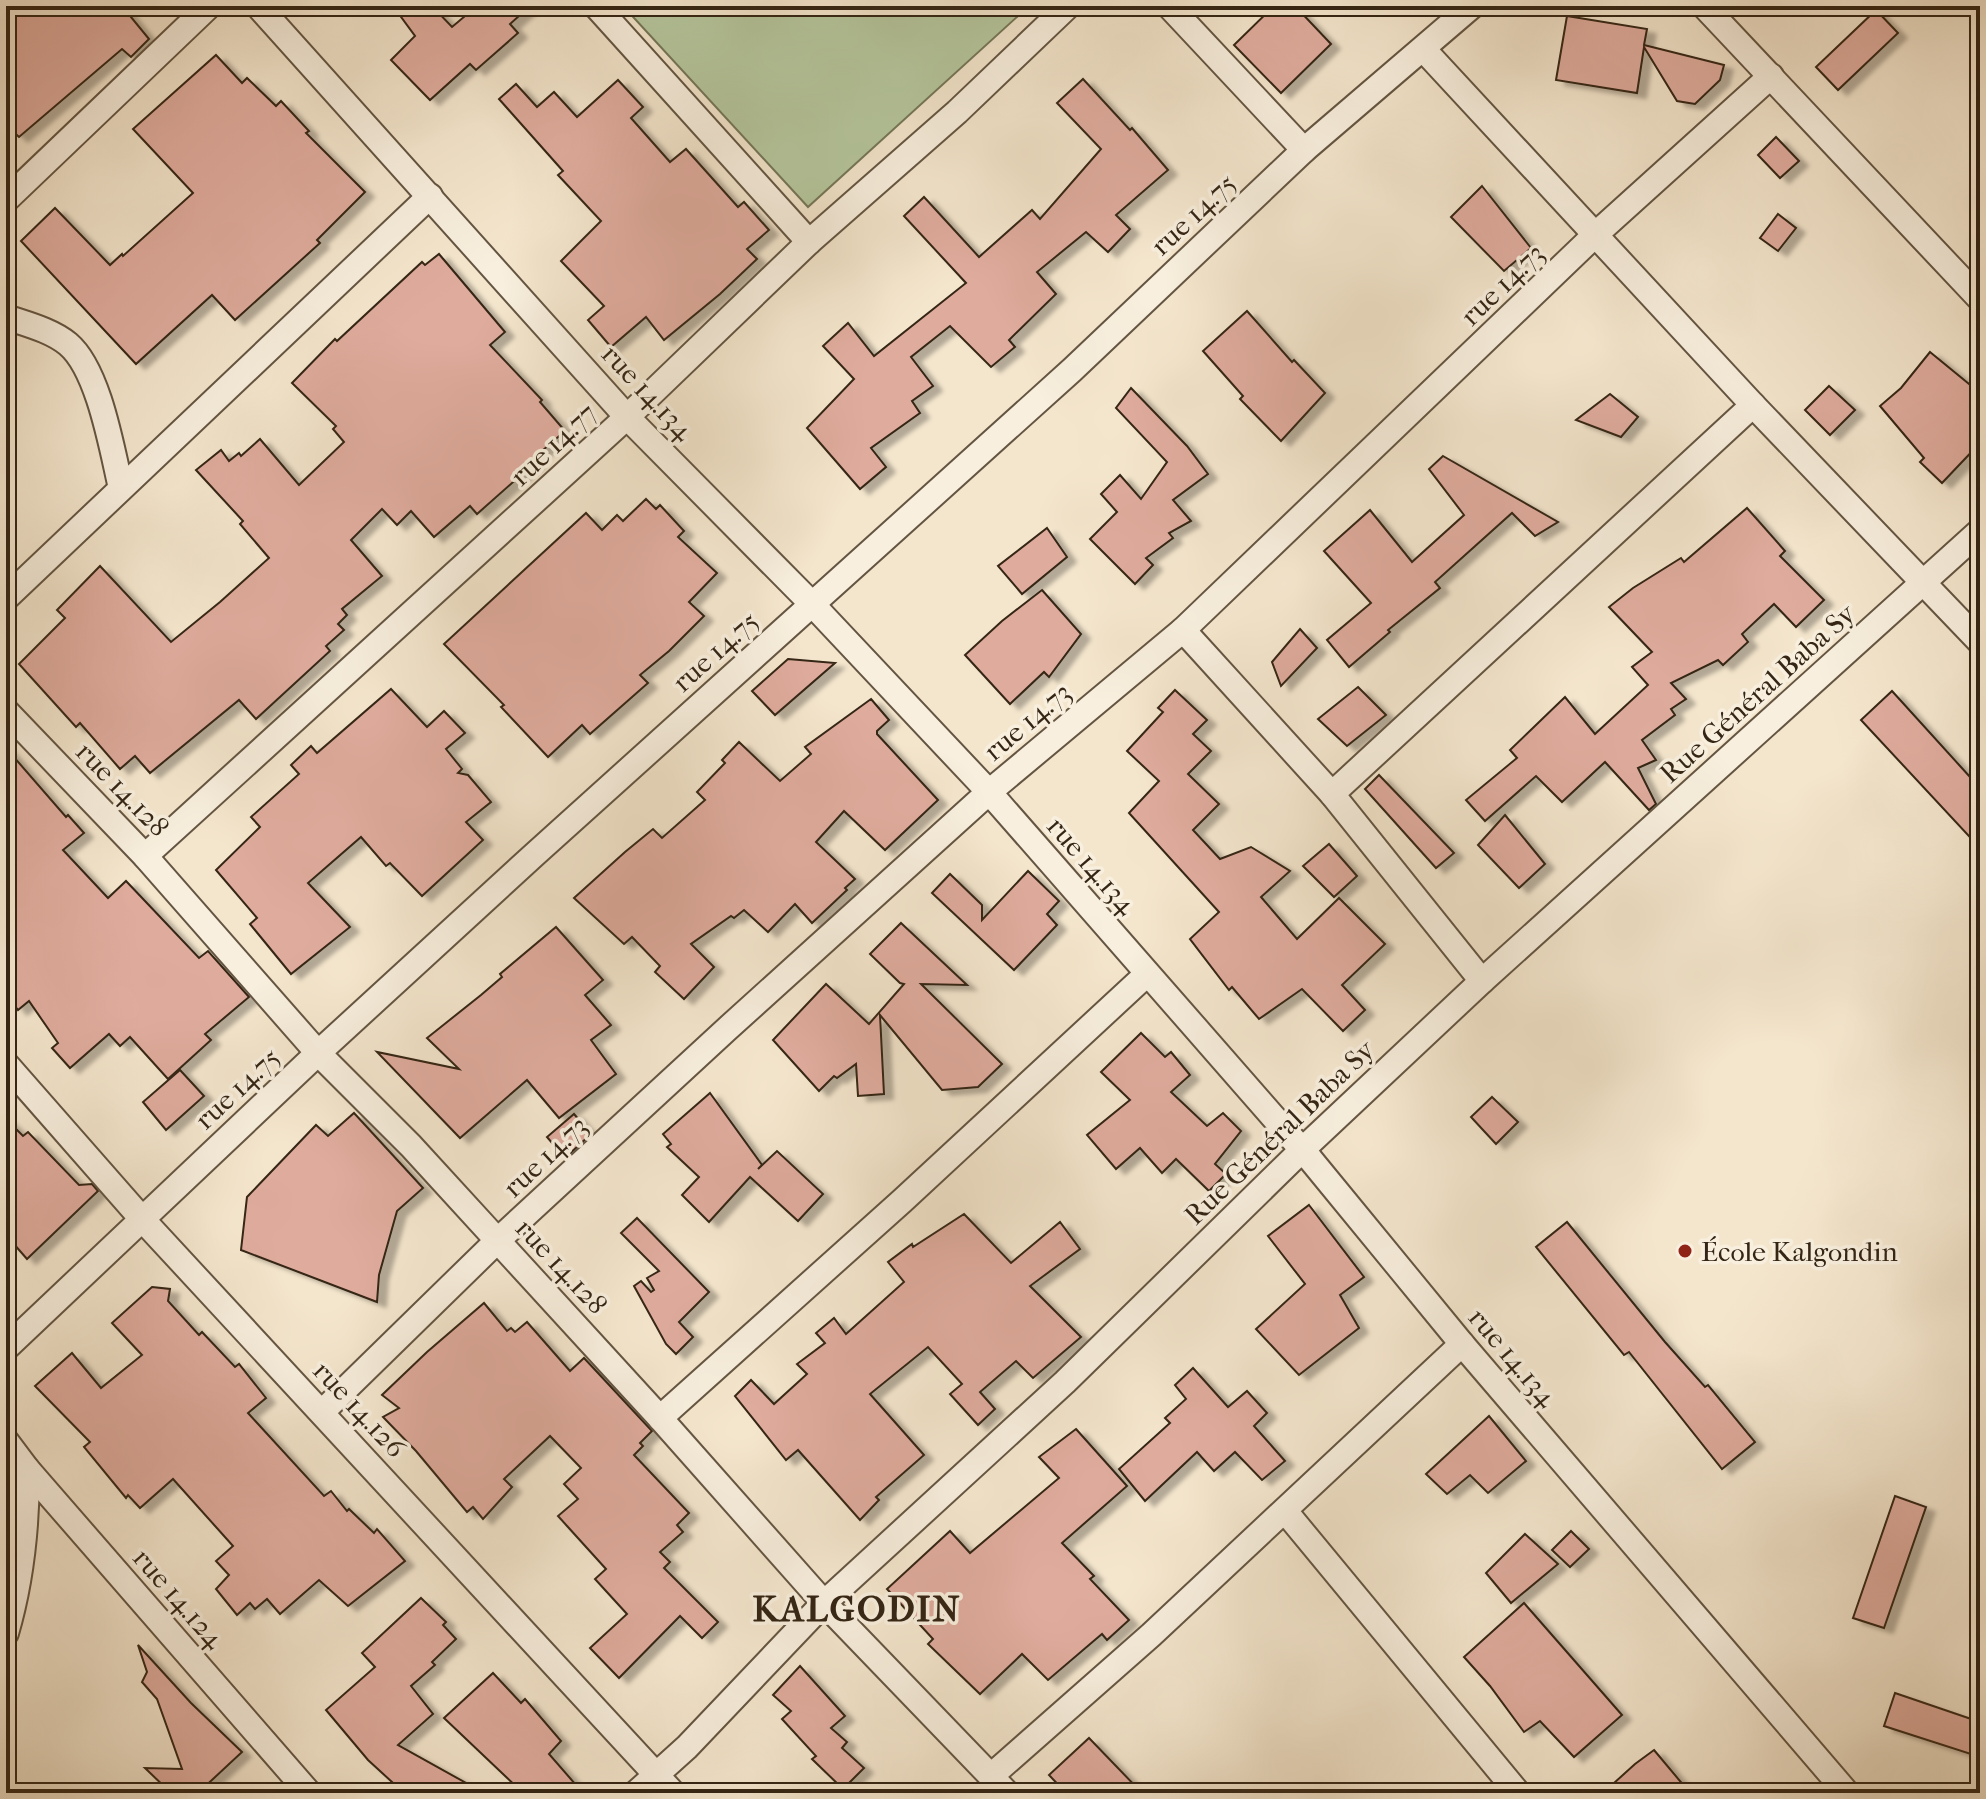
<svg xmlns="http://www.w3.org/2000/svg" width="1986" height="1799" font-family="'IM FELL French Canon',serif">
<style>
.pitch{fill:#b5c69d;stroke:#747658;stroke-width:2}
.building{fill:#dfab9d;stroke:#342514;stroke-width:2;filter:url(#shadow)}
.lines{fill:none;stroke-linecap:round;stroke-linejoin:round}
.lane-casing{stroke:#645542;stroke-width:16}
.street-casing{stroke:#645542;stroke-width:28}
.lane{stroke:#f8efde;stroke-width:12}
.street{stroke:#f8efde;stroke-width:24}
.poi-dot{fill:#8f2418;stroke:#f8efde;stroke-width:3}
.labels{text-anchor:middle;stroke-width:7;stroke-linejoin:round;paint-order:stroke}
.street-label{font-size:28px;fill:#342514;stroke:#f8efde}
.poi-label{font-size:28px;fill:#342514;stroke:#f8efde;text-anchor:start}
.district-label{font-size:36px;font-weight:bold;letter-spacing:2px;fill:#342514;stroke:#f8efde}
</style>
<defs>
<filter id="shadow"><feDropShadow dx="9" dy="5" stdDeviation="2" flood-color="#0004"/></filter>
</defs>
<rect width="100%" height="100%" fill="#f4e6cd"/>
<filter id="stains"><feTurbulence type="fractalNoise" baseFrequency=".0025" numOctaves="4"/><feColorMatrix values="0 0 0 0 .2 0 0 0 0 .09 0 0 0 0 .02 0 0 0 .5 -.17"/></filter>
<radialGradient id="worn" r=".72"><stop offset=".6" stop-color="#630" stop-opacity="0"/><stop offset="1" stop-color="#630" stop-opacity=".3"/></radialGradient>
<!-- pitch -->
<polygon class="pitch" points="623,6 1029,6 808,207"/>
<!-- building -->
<g class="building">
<polygon points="6,6 122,6 149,39 131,57 122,49 19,137 6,125"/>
<polygon points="393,6 432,6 452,27 477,6 530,6 510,24 518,33 476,70 470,64 430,100 391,60 415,36"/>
<polygon points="1274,6 1295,6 1331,44 1281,93 1234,45"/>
<polygon points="1876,10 1898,33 1838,90 1816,67"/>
<polygon points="1567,16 1647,29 1644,45 1724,65 1720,80 1695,104 1677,101 1644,47 1637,93 1556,80"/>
<polygon points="216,55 242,83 247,78 276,106 281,101 309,131 306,133 365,192 317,240 320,243 235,320 212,295 136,364 21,241 55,208 110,265 122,254 123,256 193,193 133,129"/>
<polygon points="1083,79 1130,130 1132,128 1168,170 1116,215 1130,229 1108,252 1086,232 1037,272 1056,294 1009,340 1015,347 991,367 950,326 911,357 933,386 912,401 920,413 871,448 886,467 860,489 807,428 854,379 823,346 848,323 874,356 966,283 904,216 924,197 979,257 1032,210 1040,219 1101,149 1057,103"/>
<polygon points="618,80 643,107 631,118 670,162 686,149 738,207 744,202 769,230 747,249 757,259 720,294 664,340 646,317 611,347 588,320 604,306 561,261 601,221 558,175 563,171 499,99 516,84 537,107 554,92 577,117"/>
<polygon points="1776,137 1799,161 1780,178 1758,155"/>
<polygon points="1482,186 1531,248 1504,271 1451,217"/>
<polygon points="1778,214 1796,228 1778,251 1760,238"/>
<polygon points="439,254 505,332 490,345 542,400 540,402 565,431 535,457 538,460 477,514 470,506 434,537 411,511 397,525 382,509 351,540 382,576 342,609 347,615 338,624 344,630 326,646 330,651 256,719 239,700 150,773 135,756 120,769 80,723 76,727 19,664 65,618 57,610 100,566 171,642 220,602 269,558 240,524 243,521 196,470 221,450 229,461 239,453 241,456 260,439 299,485 344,442 333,429 336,426 292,383 335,339 337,341 422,262 425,265"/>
<polygon points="1247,311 1292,362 1294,360 1325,393 1281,441 1240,399 1243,396 1203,351"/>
<polygon points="1930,352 1980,393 1980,443 1942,483 1920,462 1924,458 1880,406 1901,388"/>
<polygon points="1829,386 1855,410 1830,435 1805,410"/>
<polygon points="1131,388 1187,446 1208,474 1173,500 1191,521 1169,533 1173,538 1146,558 1153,565 1135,584 1090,539 1117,512 1101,494 1120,475 1141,499 1167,462 1116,408"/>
<polygon points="1610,394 1638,417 1621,437 1576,420"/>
<polygon points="1443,456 1558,522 1535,536 1512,513 1435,582 1440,588 1388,630 1390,632 1349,667 1327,640 1371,603 1324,551 1370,510 1412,562 1464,515 1429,469"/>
<polygon points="646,499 656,509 660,505 684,531 678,537 717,573 689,602 704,616 669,651 640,675 648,683 590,734 582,725 548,757 501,707 504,705 444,644 586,513 602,530 617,515 623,521"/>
<polygon points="1747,508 1785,551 1780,556 1824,600 1796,627 1774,604 1742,634 1748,642 1723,665 1718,660 1671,683 1686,699 1671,709 1675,715 1642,740 1656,760 1638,768 1656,804 1649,810 1605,762 1562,802 1536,776 1485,821 1466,800 1517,758 1510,750 1565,697 1595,734 1648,685 1632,667 1652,652 1609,607 1633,588 1681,558 1684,562"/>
<polygon points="1047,528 1067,557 1022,594 998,566"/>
<polygon points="1042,590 1081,634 1049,677 1044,672 1010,704 965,655 1002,621"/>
<polygon points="1300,629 1317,648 1281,686 1272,662"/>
<polygon points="788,659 835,663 775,715 752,691"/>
<polygon points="1358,687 1386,715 1347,746 1318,719"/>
<polygon points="391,689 427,727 444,711 465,733 446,749 462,769 458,773 468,775 491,802 466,822 483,840 422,896 390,863 386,866 361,837 308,883 350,927 291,974 250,924 257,918 216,870 260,827 251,817 299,774 291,765 311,746 317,753"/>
<polygon points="1175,690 1207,720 1193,734 1211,751 1188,774 1219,804 1193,830 1220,859 1251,847 1290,871 1261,897 1297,939 1339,898 1385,944 1342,985 1365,1010 1343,1031 1302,989 1259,1019 1232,987 1229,990 1190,939 1219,912 1129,813 1159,781 1127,751 1163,712 1158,708"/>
<polygon points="1892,691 1980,788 1980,848 1861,720"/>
<polygon points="871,699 889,720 877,731 877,734 938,800 885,850 844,811 816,842 855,879 845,888 847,890 812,923 795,904 768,932 744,910 734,918 731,916 691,944 714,967 684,999 655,972 660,966 632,937 624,944 574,898 625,852 653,829 662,838 705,800 697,792 725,763 722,760 739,742 780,781 811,754 805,747"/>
<polygon points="6,748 66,817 68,815 84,833 63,850 108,898 126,881 199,958 208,951 249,997 205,1034 211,1040 168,1079 130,1037 120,1046 109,1034 70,1068 52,1048 58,1043 29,1001 18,1010 6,994"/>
<polygon points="1379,775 1454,853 1436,868 1365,789"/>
<polygon points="1505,815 1545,864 1519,888 1478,845"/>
<polygon points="1329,844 1357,876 1334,897 1303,866"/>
<polygon points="1028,871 1059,901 1047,914 1057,925 1014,970 932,893 950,874 982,905 982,920"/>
<polygon points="901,923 967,985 921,984 1002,1064 978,1087 942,1090 880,1015 884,1094 858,1096 856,1064 837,1078 834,1076 819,1091 773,1040 826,984 869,1024 904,984 900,983 870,954"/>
<polygon points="556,927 603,980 585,995 611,1025 591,1040 616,1074 559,1118 527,1080 460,1138 377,1052 459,1069 427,1038 481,995 502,977 500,974"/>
<polygon points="1141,1033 1165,1057 1171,1052 1190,1075 1171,1092 1207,1126 1223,1113 1241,1131 1215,1164 1226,1174 1209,1191 1176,1159 1162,1173 1140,1148 1116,1169 1087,1135 1130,1100 1101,1072"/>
<polygon points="180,1070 204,1096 166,1130 143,1102"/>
<polygon points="710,1093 762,1165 758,1169 777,1151 823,1194 798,1221 750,1177 709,1222 682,1195 699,1177 667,1147 671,1144 663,1134"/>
<polygon points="1492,1097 1518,1122 1496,1144 1471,1117"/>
<polygon points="354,1113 423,1188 397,1211 379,1275 377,1302 241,1250 247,1197 316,1125 328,1136"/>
<polygon points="574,1114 591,1134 565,1158 547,1137"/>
<polygon points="6,1119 23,1136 28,1132 79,1185 92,1184 98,1191 27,1259 6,1235"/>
<polygon points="1309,1205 1364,1277 1340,1295 1359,1328 1299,1375 1256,1329 1305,1284 1268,1236"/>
<polygon points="964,1214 1011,1263 1060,1222 1080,1249 1030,1286 1081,1337 1033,1378 1016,1361 980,1392 995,1409 978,1425 950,1394 962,1384 928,1347 870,1394 924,1455 876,1497 879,1500 860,1520 798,1450 786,1460 735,1396 751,1380 774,1404 807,1374 797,1364 825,1343 816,1333 834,1318 846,1334 904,1282 888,1262 912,1244 913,1247"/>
<polygon points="637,1218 709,1292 679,1322 693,1337 676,1354 666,1344 634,1286 641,1281 651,1292 654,1290 647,1278 659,1271 621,1233"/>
<polygon points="1567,1222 1665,1342 1705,1387 1708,1385 1755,1442 1722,1469 1629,1352 1624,1355 1536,1247"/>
<polygon points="152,1287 170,1289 168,1301 199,1335 202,1332 235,1367 239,1364 266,1398 248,1413 324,1496 331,1491 347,1511 349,1509 374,1533 377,1529 405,1561 348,1606 319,1580 280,1614 267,1599 255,1609 250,1603 237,1615 216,1589 229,1575 216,1561 233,1546 173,1479 140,1508 128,1495 126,1498 84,1447 90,1442 35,1386 72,1353 101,1388 142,1355 112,1323"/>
<polygon points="484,1303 507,1331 511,1328 515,1332 527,1322 570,1371 584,1358 652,1431 640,1443 643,1446 634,1455 689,1513 677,1525 683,1532 660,1552 670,1562 664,1568 718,1622 702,1638 680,1616 619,1678 590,1648 627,1614 595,1579 606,1569 558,1516 578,1499 564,1484 581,1468 550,1436 504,1479 512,1487 483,1519 473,1507 467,1512 416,1451 383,1417 399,1408 382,1395 427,1352"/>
<polygon points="1193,1368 1228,1407 1247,1391 1267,1413 1254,1426 1285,1461 1262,1480 1235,1452 1214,1471 1197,1452 1145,1501 1119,1469 1170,1423 1165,1418 1186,1399 1175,1385"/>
<polygon points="1489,1416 1526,1461 1488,1493 1470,1475 1447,1494 1426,1474"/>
<polygon points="1076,1429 1127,1486 1062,1543 1094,1576 1090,1579 1129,1620 1107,1640 1102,1634 1096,1639 1048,1680 1022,1654 980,1694 928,1644 933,1639 887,1589 950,1531 970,1553 1059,1478 1039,1457"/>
<polygon points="1895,1496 1926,1507 1884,1628 1853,1618"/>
<polygon points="1571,1531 1589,1549 1570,1567 1552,1550"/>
<polygon points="1525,1534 1558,1564 1511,1603 1486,1573"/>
<polygon points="421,1598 446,1622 443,1625 456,1639 432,1662 435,1665 411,1686 433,1714 398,1745 484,1793 404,1793 368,1760 326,1710 375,1667 362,1653"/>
<polygon points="1524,1603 1622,1715 1574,1757 1540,1721 1524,1732 1490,1686 1464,1657"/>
<polygon points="138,1645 191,1703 242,1752 198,1793 171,1793 145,1768 182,1769 157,1699 142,1682 147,1672"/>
<polygon points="800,1666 845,1716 831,1728 847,1742 842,1748 864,1768 843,1789 812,1759 816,1756 782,1719 791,1711 773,1695"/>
<polygon points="493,1673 521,1703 525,1699 561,1741 549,1754 583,1793 523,1793 444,1718"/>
<polygon points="1895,1693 1980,1722 1980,1757 1884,1726"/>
<polygon points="1089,1738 1142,1793 1066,1793 1049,1775"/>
<polygon points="1654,1750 1690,1793 1603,1793 1635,1764"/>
</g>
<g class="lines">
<!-- lane casing -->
<g class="lane-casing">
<polyline id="lane" points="6,1510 22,1479"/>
</g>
<!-- street casing -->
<g class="street-casing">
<g id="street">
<polyline points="258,6 627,417 812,604 989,792 1311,1160 1462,1344 1847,1793"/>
<polyline points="596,6 809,242"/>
<polyline points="1169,6 1304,150"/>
<polyline points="1704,6 1980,299"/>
<polyline points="1424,50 1753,405 1980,642"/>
<polyline points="6,200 209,6"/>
<path d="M6 317C26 324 51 330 68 344 99 370 112 450 121 488"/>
<polyline points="6,598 430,196"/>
<polyline points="1183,630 1332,794 1482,981"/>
<polyline points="6,711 145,856 318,1053 411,1146 660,1418 824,1603 1007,1793"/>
<polyline points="1332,794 1753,405"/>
<polyline points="145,856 627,417 809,242 957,112 1068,6"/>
<polyline points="6,1064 142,1219 673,1793"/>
<polyline points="6,1348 318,1053 534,855 1072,370 1304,150 1472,6"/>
<polyline points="322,1412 497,1241 727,1029 989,792 1183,630 1596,234 1771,76"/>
<polyline points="660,1418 902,1201 1147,974"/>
<polyline points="6,1441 27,1469 309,1793"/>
<polyline points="1285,1511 1518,1793"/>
<path d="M6 1633C22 1579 27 1525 27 1469"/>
<polyline points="991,1776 1151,1635 1462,1344"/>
<polyline points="636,1793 687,1747 824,1603 1065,1382 1302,1150 1482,981 1980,531"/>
</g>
</g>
<!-- lane -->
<use href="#lane" class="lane"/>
<!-- street -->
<use href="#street" class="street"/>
</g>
<!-- markers -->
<circle class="poi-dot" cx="1685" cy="1251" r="8"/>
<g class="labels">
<!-- street labels -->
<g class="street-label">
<text transform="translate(1193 214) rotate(-43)" y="10">rue 14.75</text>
<text transform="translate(1502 284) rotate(-44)" y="10">rue 14.73</text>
<text transform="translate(648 392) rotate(47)" y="10">rue 14.134</text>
<text transform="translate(553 444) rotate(-43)" y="10">rue 14.77</text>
<text transform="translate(715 651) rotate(-42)" y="10">rue 14.75</text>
<text transform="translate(1757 693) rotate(-42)" y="10">Rue Général Baba Sy</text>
<text transform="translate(1027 721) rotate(-40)" y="10">rue 14.73</text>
<text transform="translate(123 789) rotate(46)" y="10">rue 14.128</text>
<text transform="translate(1092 865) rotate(49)" y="10">rue 14.134</text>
<text transform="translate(237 1088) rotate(-43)" y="10">rue 14.75</text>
<text transform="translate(1279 1132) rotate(-44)" y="10">Rue Général Baba Sy</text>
<text transform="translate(545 1156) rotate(-43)" y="10">rue 14.73</text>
<text transform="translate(562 1266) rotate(47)" y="10">rue 14.128</text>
<text transform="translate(1513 1357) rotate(50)" y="10">rue 14.134</text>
<text transform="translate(360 1409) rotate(47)" y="10">rue 14.126</text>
<text transform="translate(179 1598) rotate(49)" y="10">rue 14.124</text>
</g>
<!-- poi labels -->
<g class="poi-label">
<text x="1701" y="1261">École Kalgondin</text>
</g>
<!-- district labels -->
<g class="district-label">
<text x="857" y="1621">KALGODIN</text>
</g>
</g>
<!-- margin -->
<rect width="1986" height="1799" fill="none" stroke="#f4e6cd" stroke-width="32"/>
<rect x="8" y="8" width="1970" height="1783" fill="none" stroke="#342514" stroke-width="4"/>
<rect x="16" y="16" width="1954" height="1767" fill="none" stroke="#342514" stroke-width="2"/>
<rect width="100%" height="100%" filter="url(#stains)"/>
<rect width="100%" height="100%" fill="url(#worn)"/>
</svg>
